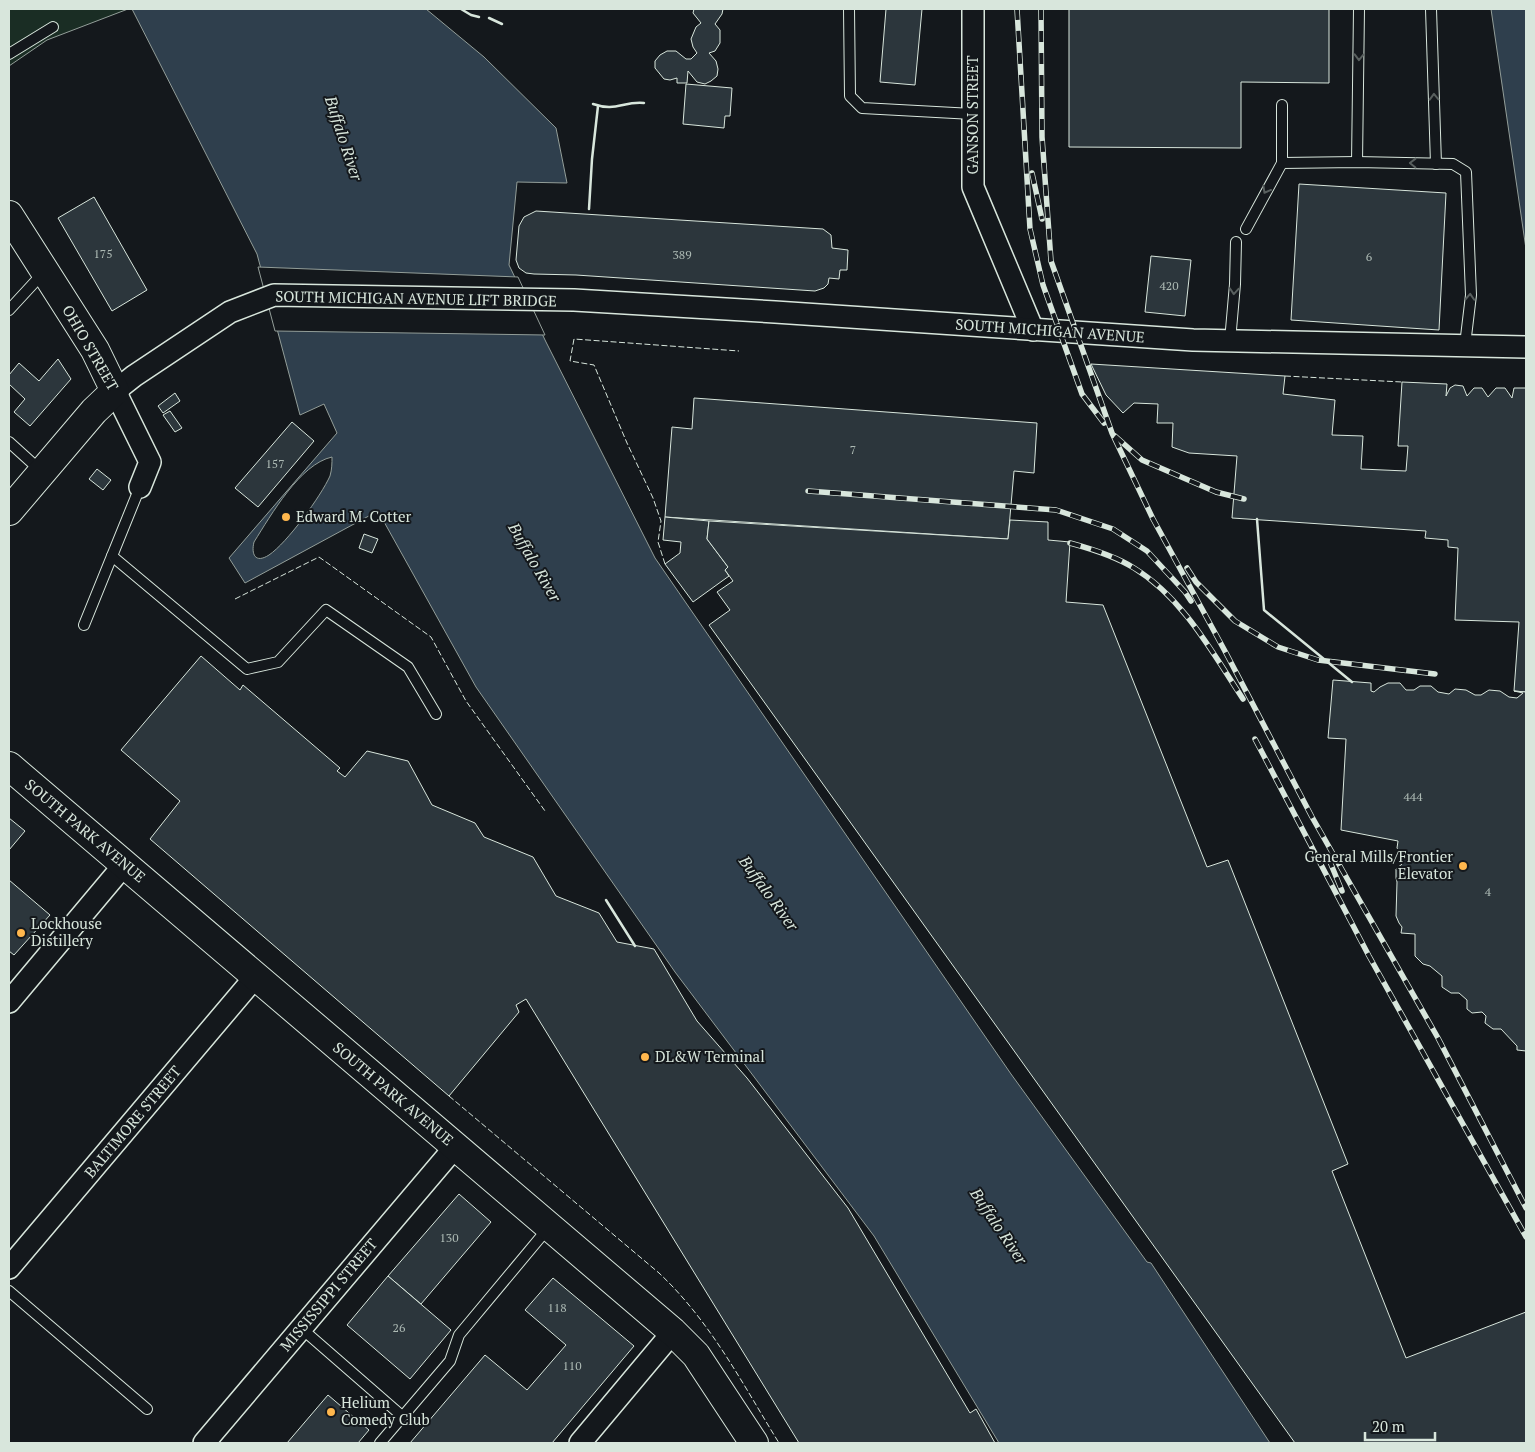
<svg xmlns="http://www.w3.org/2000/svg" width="1535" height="1452" font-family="'PT Serif',serif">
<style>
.green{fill:#1a2d24;stroke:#939e99}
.water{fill:#2f3f4d;stroke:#939e99;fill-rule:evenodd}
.pier{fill:#14181c;stroke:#939e99}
.building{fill:#2c363c;stroke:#d8e6dc}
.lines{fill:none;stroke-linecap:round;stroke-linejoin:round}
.lane-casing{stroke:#d8e6dc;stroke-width:12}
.street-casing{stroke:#d8e6dc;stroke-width:24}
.secondary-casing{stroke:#d8e6dc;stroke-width:30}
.lane{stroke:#14181c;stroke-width:10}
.street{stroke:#14181c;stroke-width:21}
.secondary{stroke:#14181c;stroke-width:28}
.rail-casing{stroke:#d8e6dc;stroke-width:5.5}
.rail{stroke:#14181c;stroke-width:4;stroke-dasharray:11;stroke-linecap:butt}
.fence{stroke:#d8e6dc;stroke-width:1;stroke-dasharray:6 2.5;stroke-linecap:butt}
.wall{stroke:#d8e6dc;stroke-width:2.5}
.oneway{stroke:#59605f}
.poi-dot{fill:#ffb74d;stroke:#14181c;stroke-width:2}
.labels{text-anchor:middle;stroke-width:4;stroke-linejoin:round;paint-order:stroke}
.number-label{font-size:12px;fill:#adbab4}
.street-label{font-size:15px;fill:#d8e6dc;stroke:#14181c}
.poi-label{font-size:15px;fill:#d8e6dc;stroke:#14181c;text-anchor:start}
.water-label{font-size:16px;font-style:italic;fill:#d8e6dc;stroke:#14181c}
</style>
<rect width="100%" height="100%" fill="#14181c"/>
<!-- green -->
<polygon class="green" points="9,9 128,9 47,40 9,66"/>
<!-- water -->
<g class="water">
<path d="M132 9H426L484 57 556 128 567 183 517 182 509 265 546 342 655 558 1011 1074 1147 1262 1151 1263 1270 1443H999L874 1236 675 972 476 687 378 511 245 583 229 558 337 433 324 404 300 415 257 254ZM332 457C332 463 332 469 330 476 321 496 287 543 269 555 255 564 251 554 254 542 271 515 300 464 332 457Z"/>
<polygon points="1491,9 1526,9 1526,249"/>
</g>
<!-- pier -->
<polygon class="pier" points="258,267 518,277 545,335 275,331"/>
<!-- building -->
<g class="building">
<polygon points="694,9 723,9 722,14 715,24 720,30 720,43 715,51 709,53 716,61 718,69 717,76 711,81 705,84 697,82 688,71 687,83 677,83 677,78 670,80 664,79 655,68 655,61 660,55 667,51 676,51 686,59 691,59 697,53 693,47 691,39 696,27 701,23 693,13"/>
<polygon points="886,9 922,9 915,85 880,82"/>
<polygon points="1069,9 1329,9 1329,83 1241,82 1241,148 1069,147"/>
<polygon points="686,84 732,88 730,116 725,116 724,128 683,124"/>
<polygon points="1299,184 1446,193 1439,330 1291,320"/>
<polygon points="94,197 147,290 112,311 58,218"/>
<polygon points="536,211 823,229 831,235 832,248 848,250 847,270 840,270 839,279 829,278 828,284 824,288 815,291 576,275 534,274 526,273 519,268 516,260 519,226 524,217"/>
<polygon points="1151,256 1191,260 1185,316 1145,312"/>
<polygon points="58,359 71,379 30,426 14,412 25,399 9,384 9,375 19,363 39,381"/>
<polygon points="1091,364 1285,376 1283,394 1335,400 1332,435 1363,436 1361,469 1406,471 1408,446 1398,446 1402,382 1447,384 1446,396 1450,388 1455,385 1463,386 1467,396 1474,388 1482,388 1488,397 1496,388 1505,388 1512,398 1514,388 1526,388 1526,692 1514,691 1519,622 1455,620 1458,548 1448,547 1448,540 1425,538 1426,531 1232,518 1237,456 1189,453 1172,447 1173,423 1157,423 1158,404 1134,403 1123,413 1106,395"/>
<polygon points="175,393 180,401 163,413 158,406"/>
<polygon points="694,398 1037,423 1034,473 1014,471 1008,539 665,517 672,427 692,429"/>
<polygon points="170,411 182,428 175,432 163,415"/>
<polygon points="292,422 314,441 258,507 235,488"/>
<polygon points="97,469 111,480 103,490 89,479"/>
<polygon points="665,517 709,521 707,539 728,567 725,570 729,576 693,602 665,564 680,553 681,542 663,540"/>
<polygon points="1010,520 1048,522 1048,540 1070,542 1066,602 1103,605 1207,867 1228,860 1348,1164 1332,1171 1406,1358 1526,1312 1526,1443 1295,1443 709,625 730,610 717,592 733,581 725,570 728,567 707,539 709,521 1008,539"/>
<polygon points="364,534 378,539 372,553 359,548"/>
<polygon points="201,656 240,690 243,685 340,768 337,771 345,777 367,751 408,761 432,805 475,823 484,837 533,857 556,896 599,913 617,942 654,949 697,1021 747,1078 848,1208 970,1413 976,1409 995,1443 799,1443 526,999 516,1005 519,1012 449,1096 150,839 180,801 121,750"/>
<polygon points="1333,680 1371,683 1371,691 1374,692 1380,687 1388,683 1400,683 1406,690 1414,690 1420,686 1431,686 1438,692 1449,694 1455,689 1466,690 1475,695 1481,695 1489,690 1500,691 1509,697 1517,698 1523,693 1514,691 1526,692 1526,1051 1517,1050 1517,1046 1501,1029 1493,1029 1485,1023 1486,1016 1482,1012 1472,1013 1467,1009 1467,1000 1459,993 1451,993 1442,987 1442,976 1430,966 1423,964 1415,956 1415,934 1401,933 1402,927 1399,923 1396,916 1397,882 1396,878 1396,869 1402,864 1402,855 1397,848 1398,841 1341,830 1346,739 1328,738"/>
<polygon points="9,818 25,831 9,850"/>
<polygon points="9,880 50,915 14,955 9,951"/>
<polygon points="459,1194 491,1222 421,1304 388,1276"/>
<polygon points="388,1276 451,1330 410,1379 347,1325"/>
<polygon points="553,1278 634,1346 552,1443 410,1443 485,1355 527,1390 566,1345 525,1310"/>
<polygon points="328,1395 369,1430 358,1443 287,1443"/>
</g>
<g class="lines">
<!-- lane casing -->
<g class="lane-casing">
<g id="lane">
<polyline points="849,9 850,96 862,108 973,114"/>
<polyline points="1431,9 1436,164"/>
<polyline points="9,54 53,27"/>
<polyline points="1282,105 1282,163"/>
<polyline points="1357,162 1359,9"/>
<polyline points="1246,229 1282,163 1357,162 1453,164 1466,172 1471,295 1465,345"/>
<polyline points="9,310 44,272"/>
<polyline points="1230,341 1235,284 1236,242"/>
<polyline points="9,442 41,471"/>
<polyline points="112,556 247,669 278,662 326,610 408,667 436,714"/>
<polyline points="84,625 140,487"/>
<polyline points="9,1291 147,1409"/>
<polyline points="301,1328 402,1416"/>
<polyline points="380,1443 450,1361 459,1335 549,1227"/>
</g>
</g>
<!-- street casing -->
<g class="street-casing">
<g id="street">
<polyline points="973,9 973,187 1033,330"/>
<polyline points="140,487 150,462 115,391 134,376 230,312 274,295 574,300 775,312 1193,340 1526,347"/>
<polyline points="9,1002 124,865"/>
<polyline points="9,1268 256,976"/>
<polyline points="204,1443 455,1147"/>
<polyline points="580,1443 673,1332"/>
</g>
</g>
<!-- secondary casing -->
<g class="secondary-casing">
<g id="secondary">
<polyline points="9,215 95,350 115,391 94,411 9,511"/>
<polyline points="9,766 673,1332 696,1355 754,1443"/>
</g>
</g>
<!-- lane -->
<use href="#lane" class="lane"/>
<!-- street -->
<use href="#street" class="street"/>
<!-- secondary -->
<use href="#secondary" class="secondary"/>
<!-- rail casing -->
<g class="rail-casing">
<g id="rail">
<polyline points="1017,9 1030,229 1043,285 1082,394 1104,423"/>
<polyline points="1041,9 1042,137 1051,261 1112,433 1153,519 1226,653 1312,817 1438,1038 1526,1208"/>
<polyline points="1032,173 1042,219"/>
<polyline points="1115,436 1142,460 1216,492 1244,499"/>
<polyline points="808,491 1056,510 1113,529 1147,551 1185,592 1191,601"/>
<path d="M1070 543C1092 549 1115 556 1134 568 1183 598 1212 652 1243 699"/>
<polyline points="1187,568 1196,582 1235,621 1278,647 1318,660 1435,674"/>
<polyline points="1255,739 1369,956 1526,1237"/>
<polyline points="1328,857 1342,891"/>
</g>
</g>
<!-- rail -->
<use href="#rail" class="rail"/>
<!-- fence -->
<g class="fence">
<polyline points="1285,376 1402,382"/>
<polyline points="665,564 658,542 661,521 653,498 627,443 594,365 570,361 574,339 739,351"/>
<polyline points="235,599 319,557 431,637 466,701 545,811"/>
<path d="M449 1096 659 1273C711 1322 742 1383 779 1443"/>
</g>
<!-- wall -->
<g class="wall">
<polyline points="461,9 471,15 479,17"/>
<polyline points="489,18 502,24"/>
<path d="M593 104C616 112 623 101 644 103"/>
<polyline points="589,209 592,159 598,106"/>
<polyline points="1257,519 1264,610 1352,682"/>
<polyline points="606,900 635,946"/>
</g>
</g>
<!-- one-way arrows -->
<defs><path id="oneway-chevron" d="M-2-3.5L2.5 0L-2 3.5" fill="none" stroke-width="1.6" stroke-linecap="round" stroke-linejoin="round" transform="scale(1.25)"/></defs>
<g class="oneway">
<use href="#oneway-chevron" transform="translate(1359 57) rotate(91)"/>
<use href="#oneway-chevron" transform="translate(1434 97) rotate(-92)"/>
<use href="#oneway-chevron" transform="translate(1413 163) rotate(-179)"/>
<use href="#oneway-chevron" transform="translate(1266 190) rotate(119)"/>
<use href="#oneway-chevron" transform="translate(1234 291) rotate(94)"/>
<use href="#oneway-chevron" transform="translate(1470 297) rotate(-87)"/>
</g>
<!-- markers -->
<g class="poi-dot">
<circle cx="286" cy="517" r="5"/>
<circle cx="1463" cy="866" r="5"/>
<circle cx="21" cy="933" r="5"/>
<circle cx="645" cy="1057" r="5"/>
<circle cx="331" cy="1412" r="5"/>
</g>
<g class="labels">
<!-- number labels -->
<g class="number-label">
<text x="103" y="258">175</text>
<text x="682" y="259">389</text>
<text x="1369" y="261">6</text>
<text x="1169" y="290">420</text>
<text x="853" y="454">7</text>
<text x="275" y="468">157</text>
<text x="1413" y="801">444</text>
<text x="1488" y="896">4</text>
<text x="449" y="1242">130</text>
<text x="557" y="1312">118</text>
<text x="399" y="1332">26</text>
<text x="572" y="1370">110</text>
</g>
<!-- street labels -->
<g class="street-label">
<text transform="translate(973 115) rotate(-90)" y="5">GANSON STREET</text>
<text transform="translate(416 299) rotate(1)" y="5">SOUTH MICHIGAN AVENUE LIFT BRIDGE</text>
<text transform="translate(1050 331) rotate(4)" y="5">SOUTH MICHIGAN AVENUE</text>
<text transform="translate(90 348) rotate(60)" y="5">OHIO STREET</text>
<text transform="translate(85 831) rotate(40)" y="5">SOUTH PARK AVENUE</text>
<text transform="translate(393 1094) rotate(40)" y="5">SOUTH PARK AVENUE</text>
<text transform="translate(133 1122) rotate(-50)" y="5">BALTIMORE STREET</text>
<text transform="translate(329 1295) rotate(-50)" y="5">MISSISSIPPI STREET</text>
</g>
<!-- poi labels -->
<g class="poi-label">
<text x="296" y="522">Edward M. Cotter</text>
<text x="1453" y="862" text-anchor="end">General Mills/Frontier<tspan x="1453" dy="17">Elevator</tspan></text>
<text x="31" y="929">Lockhouse<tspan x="31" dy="17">Distillery</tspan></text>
<text x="655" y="1062">DL&amp;W Terminal</text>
<text x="341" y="1408">Helium<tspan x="341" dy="17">Comedy Club</tspan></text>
</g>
<!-- water labels -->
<g class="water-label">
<text transform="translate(344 138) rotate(72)" y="6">Buffalo River</text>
<text transform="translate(535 562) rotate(60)" y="6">Buffalo River</text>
<text transform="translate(769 893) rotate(54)" y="6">Buffalo River</text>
<text transform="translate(999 1226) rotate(56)" y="6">Buffalo River</text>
</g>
</g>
<!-- border -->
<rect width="1535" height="1452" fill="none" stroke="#d8e6dc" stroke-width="20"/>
<!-- scale -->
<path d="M1365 1432v8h70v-8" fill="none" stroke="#d8e6dc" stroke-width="2.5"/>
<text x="1372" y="1432" font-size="15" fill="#d8e6dc" stroke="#14181c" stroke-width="4" paint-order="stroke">20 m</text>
</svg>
